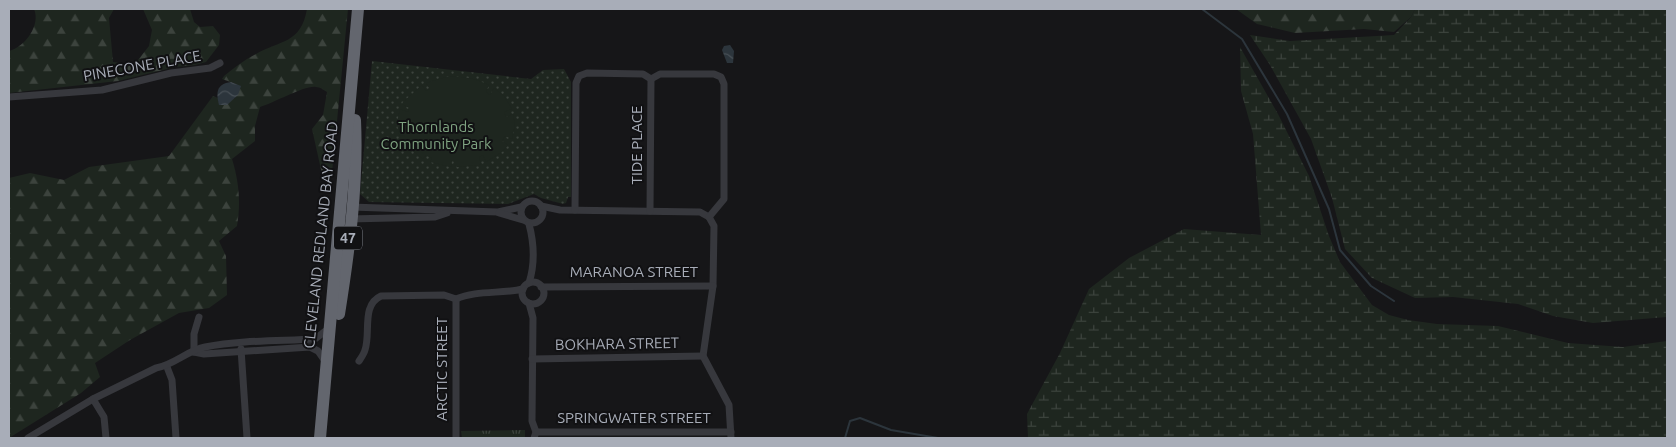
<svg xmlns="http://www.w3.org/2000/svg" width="1676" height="447" font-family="Ubuntu,sans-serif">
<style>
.grass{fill:url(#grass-tufts)}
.forest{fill:url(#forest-firs)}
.wetland{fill:url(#wetland-marsh)}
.park{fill:url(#park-dots)}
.pitch{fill:#1e261f}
.water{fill:url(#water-waves)}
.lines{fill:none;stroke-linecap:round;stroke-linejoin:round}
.stream{stroke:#2c353c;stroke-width:2}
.street{stroke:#37383d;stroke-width:7}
.highway{stroke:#63666e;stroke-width:12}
.labels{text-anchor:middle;stroke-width:4;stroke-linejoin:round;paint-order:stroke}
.shield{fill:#111113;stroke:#7b7e86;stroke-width:1}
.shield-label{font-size:14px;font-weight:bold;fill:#a8adb8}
.street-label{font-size:15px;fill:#a8adb8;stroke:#111113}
.park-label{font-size:15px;fill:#7fa381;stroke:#111113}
</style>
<defs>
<pattern id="grass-tufts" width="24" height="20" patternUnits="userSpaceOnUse" patternTransform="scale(1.25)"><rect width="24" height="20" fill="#1e261f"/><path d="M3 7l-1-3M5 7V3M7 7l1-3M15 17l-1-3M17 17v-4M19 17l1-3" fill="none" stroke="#3c433d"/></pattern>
<pattern id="forest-firs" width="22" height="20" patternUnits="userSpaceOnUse" patternTransform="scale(1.25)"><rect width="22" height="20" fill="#1e261f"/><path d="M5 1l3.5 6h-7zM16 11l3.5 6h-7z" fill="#3c433d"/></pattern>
<pattern id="wetland-marsh" width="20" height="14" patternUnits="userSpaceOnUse" patternTransform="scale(1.25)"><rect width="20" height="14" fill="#1e261f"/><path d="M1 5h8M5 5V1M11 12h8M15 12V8" fill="none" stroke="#3c433d"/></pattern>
<pattern id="park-dots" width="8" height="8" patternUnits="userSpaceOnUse" patternTransform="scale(1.25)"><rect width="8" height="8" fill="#1e261f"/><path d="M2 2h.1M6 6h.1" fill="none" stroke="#3c433d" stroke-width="1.8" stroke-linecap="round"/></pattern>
<pattern id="water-waves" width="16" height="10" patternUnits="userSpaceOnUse" patternTransform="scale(1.25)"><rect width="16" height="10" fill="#2c353c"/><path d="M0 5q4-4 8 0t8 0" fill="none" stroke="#485056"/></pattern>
</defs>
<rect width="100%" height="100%" fill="#161618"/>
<!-- grass -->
<polygon class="grass" points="525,430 525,438 462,438 461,431"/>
<!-- forest -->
<g class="forest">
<path d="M34 9H114L109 18 113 62 130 64 138 60 149 46 152 30 143 9H190L194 22 200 27 213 26 220 35 219 45 206 62 195 65 175 67 118 81 9 93V51C25 47 41 25 34 9Z"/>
<path d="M307 9H348L332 172 322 174 312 129 323 115 327 92C324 90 320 87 316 87 305 85 274 103 260 107L255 126V141L232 159C239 182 241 202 237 226L219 241 226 256 227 295 209 308 179 313 130 340 95 363 100 377 81 393 9 438V178L30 173 64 180 89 167 169 156 213 96 218 98V102H229L235 98 236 84 222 79 224 76C234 68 244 60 256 54 280 40 301 44 307 9Z"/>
<polygon points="1236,9 1415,9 1411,17 1394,32 1364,29 1295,33 1257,24"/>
</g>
<!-- wetland -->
<g class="wetland">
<polygon points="1415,9 1667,9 1667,317 1593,323 1553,316 1518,304 1453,297 1415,298 1372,278 1345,249 1332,198 1311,139 1270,65 1250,35 1290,41 1394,35 1411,17"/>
<polygon points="1240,47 1278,114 1309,176 1329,236 1340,262 1372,305 1389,315 1408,320 1437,324 1498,326 1568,343 1623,347 1667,341 1667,438 1028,438 1027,414 1060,353 1089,289 1129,258 1184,229 1261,235 1253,134 1241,91"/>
</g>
<!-- park -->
<polygon class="park" points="372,61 531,79 543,70 564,69 571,82 571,197 568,197 566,203 563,204 541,198 534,194 508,204 369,202 360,194"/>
<!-- pitch -->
<path class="pitch" d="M446 77C462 76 475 78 489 85L486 92 490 95 494 88 504 96 512 109 504 112 506 117 513 114 515 125 512 139 505 136 502 141 508 145 502 152 486 162 483 155 479 157 481 164 479 165 457 167V160H452L451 167 430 162 432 158 426 155 423 159 403 143 407 140 404 135 400 136 399 134 397 123 400 109 408 112 409 108 402 104 403 102 422 85 426 91 430 89 426 83Z"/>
<!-- water -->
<g class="water">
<polygon points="730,45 734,51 733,63 727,63 722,50 724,46"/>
<path d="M231 82 241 86 238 95 227 105H219C216 93 216 84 231 82Z"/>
</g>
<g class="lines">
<!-- stream -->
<g class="stream">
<polyline points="1202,9 1242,39 1287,114 1329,209 1340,250 1371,286 1394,301"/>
<polyline points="845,438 850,421 860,418 891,430 938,438"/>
<polyline points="988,438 1000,438"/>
</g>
<!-- street -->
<g class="street">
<polyline points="9,97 102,90 171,73 210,68 220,63"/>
<circle cx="532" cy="212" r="11"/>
<polyline points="541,206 560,210 700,212 709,217 714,226 713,286 703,356 729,405 731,438"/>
<polyline points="351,207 498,212 521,207"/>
<polyline points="575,210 576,83 579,76 587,73 643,74 651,79 660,74 714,74 721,77 724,84 724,199 709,217"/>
<polyline points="650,211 651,79"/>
<polyline points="499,213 523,220"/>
<polyline points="349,219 435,217 447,213"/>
<circle cx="533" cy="293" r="11"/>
<path d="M529 283C535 264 534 243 529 224"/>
<polyline points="541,287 713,286"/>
<polyline points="456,299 456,438"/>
<polyline points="529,303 533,318 532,421 536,432 534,438"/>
<polyline points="241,349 247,438"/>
<polyline points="194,352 204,354 310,347 318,351 325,361"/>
<polyline points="194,352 194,334 199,317"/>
<polyline points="532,359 703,356"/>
<path d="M359 361C361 358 364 354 365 350 371 333 361 305 381 296L444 295 456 299C476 290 502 294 523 289"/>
<polyline points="167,367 172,380 176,438"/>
<polyline points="93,399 104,417 106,438"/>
<polyline points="536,432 731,432"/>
<path d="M28 438 93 399 156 368C174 365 188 350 205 347 241 340 279 341 315 339L328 329"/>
</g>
<!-- highway -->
<g class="highway">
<path d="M339 314C349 251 358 184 355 120"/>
<polyline points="320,438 358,9"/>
</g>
</g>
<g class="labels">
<!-- shield labels -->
<rect class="shield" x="334" y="226.5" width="28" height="23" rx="4"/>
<g class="shield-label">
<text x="348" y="243">47</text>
</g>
<!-- street labels -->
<g class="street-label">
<text transform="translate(142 66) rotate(-10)" y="5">PINECONE PLACE</text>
<text transform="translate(637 145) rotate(-90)" y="5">TIDE PLACE</text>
<text transform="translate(321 235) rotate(-84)" y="5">CLEVELAND REDLAND BAY ROAD</text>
<text x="634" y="277">MARANOA STREET</text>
<text transform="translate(617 344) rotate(-1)" y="5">BOKHARA STREET</text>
<text transform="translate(442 369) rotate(-90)" y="5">ARCTIC STREET</text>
<text x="634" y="423">SPRINGWATER STREET</text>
</g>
<!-- park labels -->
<g class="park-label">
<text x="436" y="132">Thornlands<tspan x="436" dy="17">Community Park</tspan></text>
</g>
</g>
<!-- border -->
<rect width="1676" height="447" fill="none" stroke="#a8adb8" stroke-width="20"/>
</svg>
